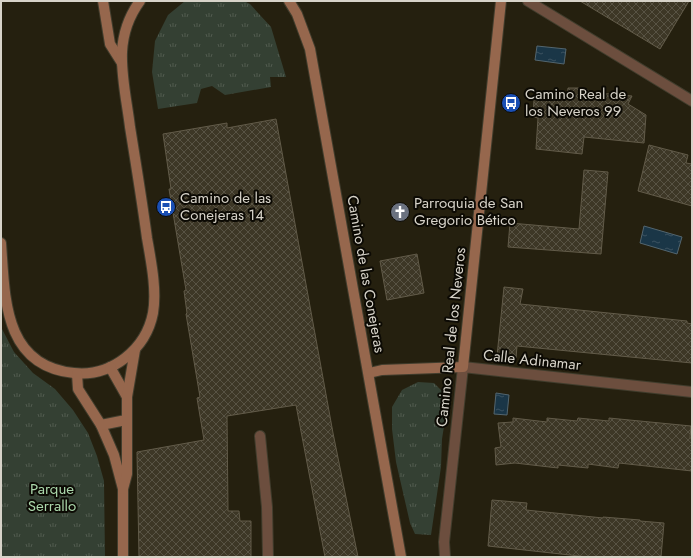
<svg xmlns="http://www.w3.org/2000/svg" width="693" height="558" font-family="Jost,sans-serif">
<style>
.grass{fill:url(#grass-tufts)}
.water{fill:url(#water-ripples);stroke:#53656e}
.building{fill:url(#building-cross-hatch);stroke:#625b49}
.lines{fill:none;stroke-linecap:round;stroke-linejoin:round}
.street-casing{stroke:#413d2d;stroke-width:12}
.secondary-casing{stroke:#413d2d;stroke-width:12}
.street{stroke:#6c4e3e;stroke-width:10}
.secondary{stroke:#96674d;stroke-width:10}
.labels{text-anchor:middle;stroke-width:4;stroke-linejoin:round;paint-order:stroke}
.poi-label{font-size:15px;fill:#d7d3c9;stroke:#0c0a04;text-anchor:start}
.street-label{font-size:15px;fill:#d7d3c9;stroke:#0c0a04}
.park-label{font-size:15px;fill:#abd7ab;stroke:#0c0a04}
</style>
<defs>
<pattern id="grass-tufts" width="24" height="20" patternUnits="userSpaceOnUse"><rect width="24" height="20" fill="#344033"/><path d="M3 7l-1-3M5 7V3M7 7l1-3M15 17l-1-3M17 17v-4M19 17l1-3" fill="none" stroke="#515b4f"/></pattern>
<pattern id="water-ripples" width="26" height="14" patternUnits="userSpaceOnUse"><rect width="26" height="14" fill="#1a3647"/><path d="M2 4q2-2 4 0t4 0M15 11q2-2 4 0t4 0" fill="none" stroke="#3b5260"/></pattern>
<pattern id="building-cross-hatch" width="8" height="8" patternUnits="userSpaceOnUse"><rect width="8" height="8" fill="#3d3726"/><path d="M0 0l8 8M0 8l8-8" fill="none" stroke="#585344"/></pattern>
</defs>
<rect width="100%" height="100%" fill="#25200f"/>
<!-- grass -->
<g class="grass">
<polygon points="185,1 244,1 250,4 271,27 286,77 270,77 271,87 225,95 212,86 201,89 197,103 158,109 152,72 155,41 168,15"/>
<polygon points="1,327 14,352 33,373 55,389 73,410 88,433 97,456 104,481 105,557 1,557"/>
<polygon points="418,382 434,383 443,392 447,407 442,439 441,467 431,535 415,534 410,523 396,462 392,429 392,407 402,390"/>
</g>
<!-- water -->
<g class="water">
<polygon points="537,46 566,49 564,64 535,60"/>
<polygon points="644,226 682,237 677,254 640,243"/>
<polygon points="496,393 509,395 507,415 494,414"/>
</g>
<!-- building -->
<g class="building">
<polygon points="580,1 689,1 660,49"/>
<polygon points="568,88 578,88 588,90 588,92 632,96 628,104 646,115 644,143 584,137 582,154 536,149 538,118 533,117 534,99 545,100 545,96 567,98"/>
<polygon points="276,119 333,433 358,557 325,557 296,405 227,416 228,511 239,511 240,521 251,521 251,557 139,557 137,452 204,440 197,398 200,397 186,314 187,313 184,291 186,290 169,189 171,189 163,134 227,123 227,128"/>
<polygon points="649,145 688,155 686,163 692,164 692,206 638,191"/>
<polygon points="584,170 608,172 601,254 508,247 510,223 579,229"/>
<polygon points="417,254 424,293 387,300 380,261"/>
<polygon points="504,287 523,289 520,304 687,321 687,323 692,324 692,363 517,346 516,358 497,356"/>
<polygon points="513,418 547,422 547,418 577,421 578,418 609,421 609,418 691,426 690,438 692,438 692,471 619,463 618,468 588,464 588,468 558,465 558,468 515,463 496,465 495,448 501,447 498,423 513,422"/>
<polygon points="492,500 527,503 526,510 603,518 603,517 640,520 640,521 664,523 661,557 588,557 488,546"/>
</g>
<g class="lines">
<!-- street casing -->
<g class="street-casing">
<g id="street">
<polyline points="528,1 692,101"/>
<polyline points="260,436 267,507 268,557"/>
<polyline points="445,557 444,542 463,367 692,392"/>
</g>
</g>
<!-- secondary casing -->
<g class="secondary-casing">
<g id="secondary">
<polyline points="103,1 110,44 122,63"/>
<polyline points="289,1 297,14 310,49 401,557"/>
<path d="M1 243C5 297 3 366 74 373 112 377 146 349 153 313 157 290 151 261 147 238 142 201 136 164 130 127 127 102 121 77 122 52 123 33 129 16 140 1"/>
<polyline points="110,367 127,397"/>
<polyline points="369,373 382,370 463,367 501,1"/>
<polyline points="77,374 78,389 101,425 114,455 123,489 123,557"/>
<polyline points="101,425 126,420"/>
<polyline points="123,489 127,474 127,397 135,350"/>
</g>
</g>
<!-- street -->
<use href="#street" class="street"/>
<!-- secondary -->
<use href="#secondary" class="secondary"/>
</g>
<!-- icons -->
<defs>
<g id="bus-disc" transform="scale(1)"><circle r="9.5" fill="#1a4fb4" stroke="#0c0a04"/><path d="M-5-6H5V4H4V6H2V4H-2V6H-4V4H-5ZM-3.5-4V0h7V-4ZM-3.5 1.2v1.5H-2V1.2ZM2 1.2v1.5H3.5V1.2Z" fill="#fff"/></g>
<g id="church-disc" transform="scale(1)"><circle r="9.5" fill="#6b7280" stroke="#0c0a04"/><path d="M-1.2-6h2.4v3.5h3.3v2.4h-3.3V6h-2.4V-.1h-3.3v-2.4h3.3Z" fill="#fff"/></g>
</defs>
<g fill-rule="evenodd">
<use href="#bus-disc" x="511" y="103"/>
<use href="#bus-disc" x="166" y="207"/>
<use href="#church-disc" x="400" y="212"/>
</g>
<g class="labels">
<!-- poi labels -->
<g class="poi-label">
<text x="525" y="99">Camino Real de<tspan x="525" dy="17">los Neveros 99</tspan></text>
<text x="180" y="203">Camino de las<tspan x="180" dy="17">Conejeras 14</tspan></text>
<text x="414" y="208">Parroquia de San<tspan x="414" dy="17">Gregorio Bético</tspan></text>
</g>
<!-- street labels -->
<g class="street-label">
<text transform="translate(366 274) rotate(80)" y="5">Camino de las Conejeras</text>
<text transform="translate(451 337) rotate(-84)" y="5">Camino Real de los Neveros</text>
<text transform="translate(532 360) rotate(6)" y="5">Calle Adinamar</text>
</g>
<!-- park labels -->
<g class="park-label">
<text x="52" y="494">Parque<tspan x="52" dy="17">Serrallo</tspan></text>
</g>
</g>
<!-- border -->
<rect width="693" height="558" fill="none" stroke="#d7d3c9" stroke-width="4"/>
</svg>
